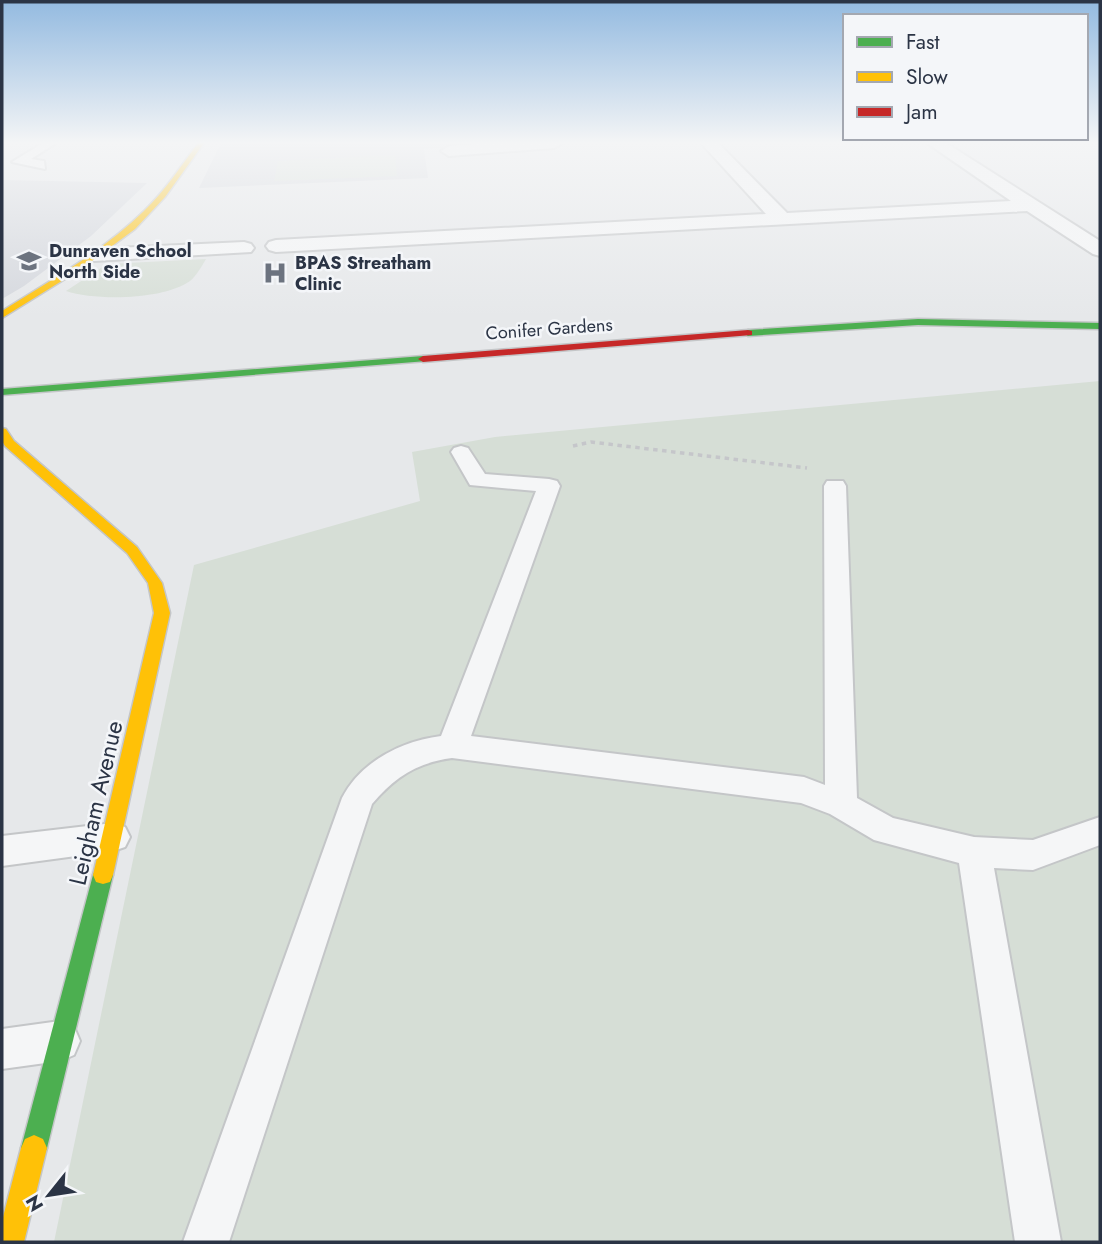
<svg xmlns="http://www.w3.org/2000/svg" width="1102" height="1244" font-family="Jost,sans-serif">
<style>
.built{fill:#d4d7dd}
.green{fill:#d6ded6}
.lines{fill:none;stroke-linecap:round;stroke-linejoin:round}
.lane-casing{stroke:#c4c6c8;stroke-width:4}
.street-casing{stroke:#c4c6c8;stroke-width:4}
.fast-casing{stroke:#c4c6c8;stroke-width:3}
.slow-casing{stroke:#c4c6c8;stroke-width:3}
.jam-casing{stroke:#c4c6c8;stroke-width:3}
.path{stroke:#c5c6ca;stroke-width:3.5;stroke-dasharray:4.5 4.5;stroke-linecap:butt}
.lane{fill:#f5f6f7;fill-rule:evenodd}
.street{fill:#f5f6f7;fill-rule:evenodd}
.fast{fill:#4caf50;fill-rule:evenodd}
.slow{fill:#ffc107;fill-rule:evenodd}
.jam{fill:#c62828;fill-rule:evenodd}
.labels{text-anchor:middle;stroke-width:5;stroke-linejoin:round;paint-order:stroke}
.far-poi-label{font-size:18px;font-weight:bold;fill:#2b3445;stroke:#f4f6f9;text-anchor:start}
.far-street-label{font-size:18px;fill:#2b3445;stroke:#f4f6f9}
.near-street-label{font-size:24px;fill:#2b3445;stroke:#f4f6f9}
</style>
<rect width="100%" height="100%" fill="#e6e8ea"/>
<!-- built -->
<g class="built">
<polygon points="221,143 444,143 446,148 424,149 428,178 199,188"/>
<polygon points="2,180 147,183 91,236 24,286 2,299"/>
</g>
<!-- green -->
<g class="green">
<polygon points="395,155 397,176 274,181 278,161"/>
<path d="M206 259C202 266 196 276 190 281 163 300 96 301 66 291L107 264Z"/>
<polygon points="1100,381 1100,1242 54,1242 194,565 420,501 412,452 495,437"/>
</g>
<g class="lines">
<!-- lane casing -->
<g class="lane-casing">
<g id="lane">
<polygon points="43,143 56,143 31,159 44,161 45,169 12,162"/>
<path d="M461 446 468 448 485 474 549 479 557 481 560 486 471 736 804 777 825 785 824 486 827 481H843L846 486 857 798 893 818 974 837 1033 840 1100 817V845L1033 870 994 868 1061 1242H1015L959 863 874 840 830 814 801 803 452 758C416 763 395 777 372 804L229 1242H183L342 798C361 761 402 741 441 736L536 491 470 485 451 452 454 448Z"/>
<polygon points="113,823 125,827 130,837 125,847 113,851 2,866 2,836"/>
<polygon points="60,1021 74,1027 80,1041 74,1055 60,1061 2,1069 2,1029"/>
</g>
</g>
<!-- street casing -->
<g class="street-casing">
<g id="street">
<polygon points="490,143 562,143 554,148 449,156 441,151 449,146"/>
<polygon points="701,143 718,143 787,213 1011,201 927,143 946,143 1100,241 1100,256 1093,254 1027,211 276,252 269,250 266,246 269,242 276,240 766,214"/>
<polygon points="244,242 251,244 254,248 251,252 94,261 87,259 83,255 87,251 94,249"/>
</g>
</g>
<!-- fast casing -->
<g class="fast-casing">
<g id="fast">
<polygon points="918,319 1100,323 1100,329 918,325 748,336 743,333 748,330"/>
<polygon points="423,356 427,357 427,361 2,395 2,389"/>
<polygon points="103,866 110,868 113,875 47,1148 43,1157 34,1161 25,1157 21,1148 93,875 96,868"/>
</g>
</g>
<!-- slow casing -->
<g class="slow-casing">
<g id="slow">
<path d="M198 143H204L165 197 135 229 81 269 2 318V311C51 280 102 252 144 211 165 191 181 166 198 143Z"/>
<polygon points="2,428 6,429 14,441 137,547 162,583 170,613 113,875 110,882 103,884 96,882 93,875 154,613 148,583 127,553 5,446 2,441"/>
<polygon points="34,1135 43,1139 47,1148 24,1242 2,1242 2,1221 21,1148 25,1139"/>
</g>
</g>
<!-- jam casing -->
<g class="jam-casing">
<polygon id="jam" points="748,330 752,331 752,335 423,362 418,359 423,356"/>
</g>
<!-- path -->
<polyline class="path" points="573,446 591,442 807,468"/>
<!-- lane -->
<use href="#lane" class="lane"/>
<!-- street -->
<use href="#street" class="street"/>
<!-- fast -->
<use href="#fast" class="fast"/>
<!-- slow -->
<use href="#slow" class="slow"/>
<!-- jam -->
<use href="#jam" class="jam"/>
</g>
<!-- sky -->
<linearGradient id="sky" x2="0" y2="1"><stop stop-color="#93bae0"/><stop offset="0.45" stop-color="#f4f5f6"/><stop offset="1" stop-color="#f4f5f6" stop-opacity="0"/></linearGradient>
<rect width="1102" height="317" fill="url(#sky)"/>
<!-- icons -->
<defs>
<g id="school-bare" transform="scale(1.89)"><path d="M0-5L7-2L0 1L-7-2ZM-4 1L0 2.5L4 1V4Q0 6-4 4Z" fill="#6c737f" stroke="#f4f6f9" stroke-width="2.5" paint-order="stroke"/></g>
<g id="hospital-bare" transform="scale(1.89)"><path d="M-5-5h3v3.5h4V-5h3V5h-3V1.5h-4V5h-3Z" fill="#6c737f" stroke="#f4f6f9" stroke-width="2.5" paint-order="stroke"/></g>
</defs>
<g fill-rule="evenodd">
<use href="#school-bare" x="29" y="261"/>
<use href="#hospital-bare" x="275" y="273"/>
</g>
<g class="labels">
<!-- far-poi labels -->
<g class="far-poi-label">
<text x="49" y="257">Dunraven School<tspan x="49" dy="21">North Side</tspan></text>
<text x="295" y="269">BPAS Streatham<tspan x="295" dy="21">Clinic</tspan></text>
</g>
<!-- far-street labels -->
<g class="far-street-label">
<text transform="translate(549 329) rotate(-4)" y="6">Conifer Gardens</text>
</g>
<!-- near-street labels -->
<g class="near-street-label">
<text transform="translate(96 803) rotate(-77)" y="8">Leigham Avenue</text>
</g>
</g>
<!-- border -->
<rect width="1102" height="1244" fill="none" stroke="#2b3445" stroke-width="7"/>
<!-- legend -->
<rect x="843" y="14" width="245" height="126" fill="#f4f6f9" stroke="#a4a8b1" stroke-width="2"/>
<rect x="857" y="37" width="35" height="10" fill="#4caf50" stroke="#a4a8b1" stroke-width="2"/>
<text x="906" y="49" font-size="21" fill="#2b3445">Fast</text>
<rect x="857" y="72" width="35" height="10" fill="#ffc107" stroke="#a4a8b1" stroke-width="2"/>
<text x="906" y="84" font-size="21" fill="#2b3445">Slow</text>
<rect x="857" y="107" width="35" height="10" fill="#c62828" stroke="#a4a8b1" stroke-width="2"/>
<text x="906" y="119" font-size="21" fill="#2b3445">Jam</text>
<!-- north arrow -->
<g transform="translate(49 1195) rotate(240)" stroke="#f4f6f9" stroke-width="5" paint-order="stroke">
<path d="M0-5L12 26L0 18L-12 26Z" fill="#2b3445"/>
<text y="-10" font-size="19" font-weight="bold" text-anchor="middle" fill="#2b3445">N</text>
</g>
</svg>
